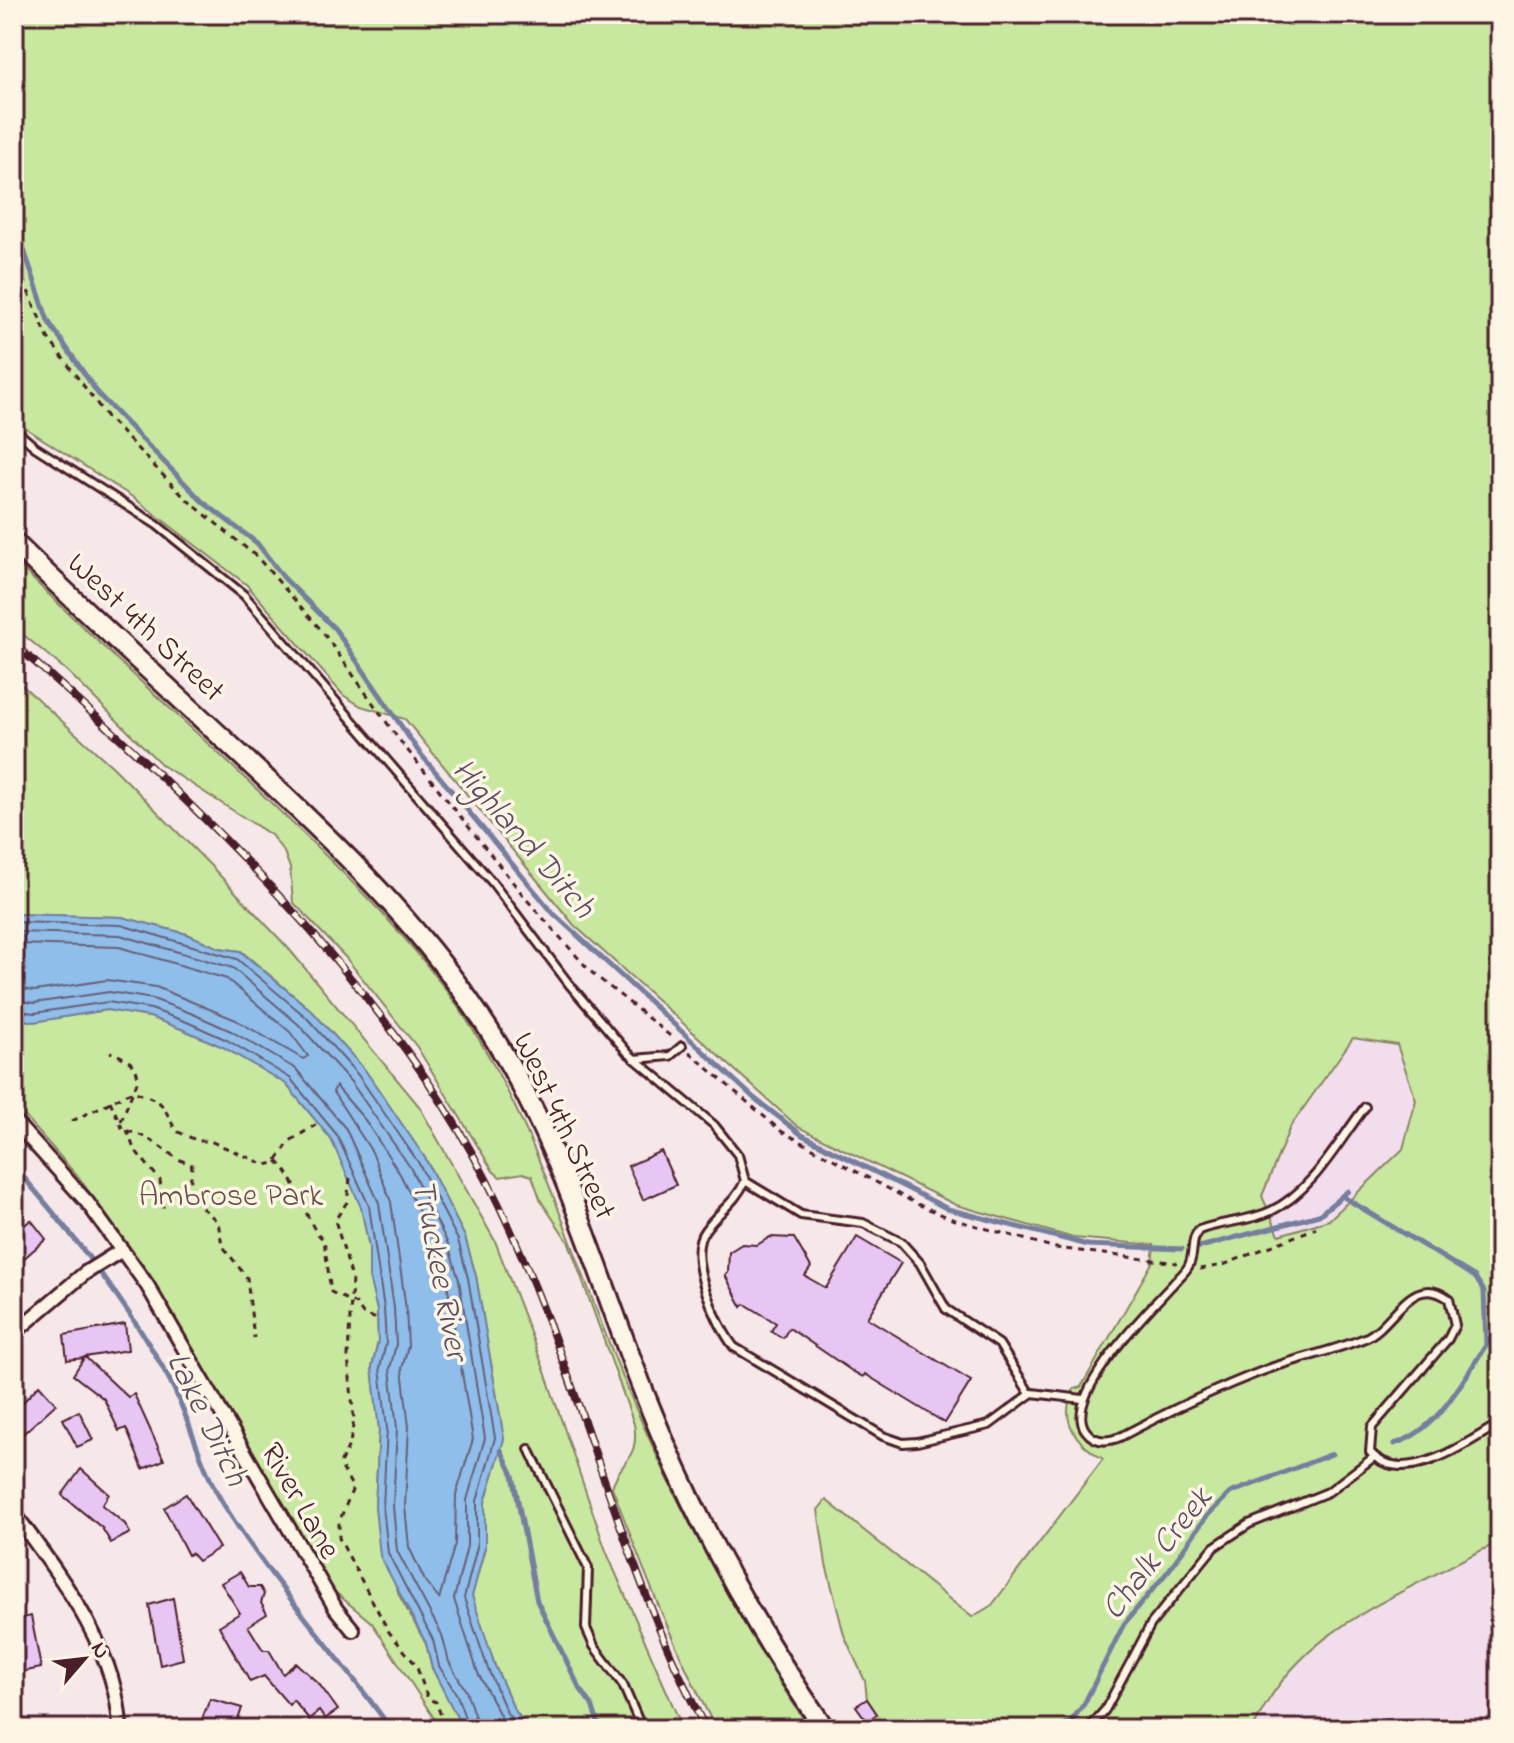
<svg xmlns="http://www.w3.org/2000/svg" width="1514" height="1743" font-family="'Indie Flower',sans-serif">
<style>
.built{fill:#f2ddec}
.green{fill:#c8e79f;stroke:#898365;stroke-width:2;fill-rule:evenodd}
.water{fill:#90beea;stroke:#747e9e;stroke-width:2}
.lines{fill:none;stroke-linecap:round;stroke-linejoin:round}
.shore{stroke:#665f77;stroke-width:2}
.stream{stroke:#747e9e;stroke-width:5}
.building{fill:#e7c6f3;stroke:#4a1f2b;stroke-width:2}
.service-casing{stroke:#4a1f2b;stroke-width:12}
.minor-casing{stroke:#4a1f2b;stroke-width:18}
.secondary-casing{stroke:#4a1f2b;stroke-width:24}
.path{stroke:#4a1f2b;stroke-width:3;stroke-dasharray:6 6;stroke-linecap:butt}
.service{stroke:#fcf5e5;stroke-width:6}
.minor{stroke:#fcf5e5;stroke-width:12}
.secondary{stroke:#fcf5e5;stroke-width:18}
.rail-casing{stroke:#4a1f2b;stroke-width:8}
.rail{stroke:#fcf5e5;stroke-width:5;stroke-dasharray:15;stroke-linecap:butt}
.labels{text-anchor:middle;stroke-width:7;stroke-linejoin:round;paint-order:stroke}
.street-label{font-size:32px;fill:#4a1f2b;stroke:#fcf5e5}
.park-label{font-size:32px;fill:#6a5148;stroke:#fcf5e5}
.water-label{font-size:34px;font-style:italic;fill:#5f4f64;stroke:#fcf5e5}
</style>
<rect width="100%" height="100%" fill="#f6e7e9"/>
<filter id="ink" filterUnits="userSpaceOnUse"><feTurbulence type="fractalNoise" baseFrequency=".0125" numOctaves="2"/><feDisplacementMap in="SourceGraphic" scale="16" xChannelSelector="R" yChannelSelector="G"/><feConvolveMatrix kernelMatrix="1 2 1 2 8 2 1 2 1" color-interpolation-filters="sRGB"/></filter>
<g filter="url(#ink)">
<!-- built -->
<g class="built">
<polygon points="1353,1038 1397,1045 1416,1100 1403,1149 1329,1220 1279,1235 1262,1196 1290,1127"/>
<polygon points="1500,1542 1500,1729 1253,1729 1281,1681 1304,1653 1326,1635 1362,1612"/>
</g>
<!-- green -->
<g class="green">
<path d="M14 14H1500V1542C1473 1553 1448 1568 1422 1581 1349 1619 1289 1650 1253 1729H872L867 1721 877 1714 867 1699 865 1681 844 1635 826 1564 818 1510 826 1500 972 1617 992 1605 1103 1459C1076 1443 1058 1420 1074 1389L1081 1387 1152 1263 1154 1245 1074 1238 956 1205 798 1127 574 925 405 719 361 706 343 695 247 585 134 498 24 427 14 415ZM1353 1038 1397 1045 1416 1100 1403 1149 1329 1220 1279 1235 1262 1196 1290 1127Z"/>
<path d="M14 560C102 649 197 731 287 818 358 886 429 956 480 1041 542 1145 575 1261 621 1373 672 1498 735 1617 810 1729H716C675 1651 643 1569 612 1487 621 1459 640 1459 634 1424L569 1243 541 1201 532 1176 523 1173 500 1177 493 1171 417 1047 346 958 293 902 290 868 284 852 271 835 162 765 67 671 14 627Z"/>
<polygon points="14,678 114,768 210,865 289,949 419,1106 495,1241 544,1369 606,1551 683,1729 529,1729 514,1709 495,1666 472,1596 485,1547 485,1502 504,1439 476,1276 465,1237 425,1158 365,1070 312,1011 241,951 219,948 187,934 122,917 14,914"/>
<polygon points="107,1010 150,1017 184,1030 223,1047 286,1084 331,1139 345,1167 361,1207 369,1247 369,1277 377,1310 378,1342 372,1367 379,1429 375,1507 399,1595 426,1644 432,1668 463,1729 441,1729 372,1623 335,1592 149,1273 78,1177 14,1104 14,1017 33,1022"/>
</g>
<!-- water -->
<polygon class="water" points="14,914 122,917 187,934 219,948 240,951 312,1011 365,1070 425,1158 465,1237 476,1276 504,1439 485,1502 485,1547 472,1596 495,1666 514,1709 529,1729 463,1729 432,1668 426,1643 380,1556 375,1507 379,1429 372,1367 378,1342 377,1310 369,1277 369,1247 361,1207 331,1139 286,1084 223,1047 184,1030 150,1017 107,1010 33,1022 14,1017"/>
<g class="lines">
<!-- shore -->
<g class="shore">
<polyline points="14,922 121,925 237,959 306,1017 358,1075 418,1162 458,1240 468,1278 495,1438 477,1501 477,1547 464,1598 488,1669 507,1713 519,1729"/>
<polyline points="14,932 120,935 233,968 298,1024 351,1082 410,1167 448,1244 459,1280 485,1438 467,1500 467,1546 454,1599 478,1673 507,1729"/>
<polyline points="14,944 119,947 227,979 290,1032 308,1056 303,1059 236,1020 156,987 107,980 35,991 14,988"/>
<polyline points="14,1000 34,1003 109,992 153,999 193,1014 231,1031 296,1069 346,1129 379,1203 394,1308 396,1344 390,1369 397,1428 393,1506 397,1551 442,1635 449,1662 466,1691 479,1729"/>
<polyline points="14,1010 34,1013 108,1002 151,1009 187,1022 227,1040 290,1078 337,1135 369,1206 384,1309 386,1343 380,1368 387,1428 383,1507 388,1553 433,1640 439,1666 457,1695 469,1729"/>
<polygon points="336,1086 365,1120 400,1174 437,1248 447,1283 473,1439 456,1495 455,1544 439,1599 425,1581 409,1547 405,1506 409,1427 402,1369 408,1346 406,1309 391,1202 372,1152 333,1092"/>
</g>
<!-- stream -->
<g class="stream">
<polyline points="14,220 48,321 99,395 203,502 257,543 284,578 335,629 419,752 553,913 754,1098 802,1135 948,1209 1088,1245 1182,1249"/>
<path d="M14 1166C70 1231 127 1302 168 1377 191 1419 199 1465 224 1505 273 1584 337 1653 391 1729"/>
<polyline points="1342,1196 1475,1277 1484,1291 1486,1344"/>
<polyline points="1200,1247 1319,1215 1348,1191"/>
<path d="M1394 1444C1445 1429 1469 1365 1500 1325"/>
<polyline points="501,1450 513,1475 537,1601 579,1687 592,1705 600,1729"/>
<polyline points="1057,1729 1072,1720 1084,1704 1124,1624 1169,1570 1206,1517 1230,1493 1332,1454"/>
</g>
</g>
<!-- building -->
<g class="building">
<polygon points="661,1151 676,1185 643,1200 628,1166"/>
<polygon points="14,1215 23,1226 31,1220 46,1239 14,1267"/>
<polygon points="770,1237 794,1238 811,1267 805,1276 826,1288 857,1237 901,1263 867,1318 971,1381 945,1423 865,1374 863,1377 852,1371 789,1328 783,1338 771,1331 776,1323 745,1304 742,1307 725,1275 728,1273 729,1252 742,1244 757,1245"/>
<polygon points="125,1324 128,1350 85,1357 128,1397 134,1394 164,1460 143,1469 126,1428 119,1431 104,1399 73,1375 84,1358 67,1360 64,1335"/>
<polygon points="39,1385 56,1404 14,1442 14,1412"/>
<polygon points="79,1411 93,1440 77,1447 63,1419"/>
<polygon points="81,1469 109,1494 102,1505 125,1524 130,1533 111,1543 102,1528 62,1495"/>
<polygon points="186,1494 219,1548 198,1561 191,1553 188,1555 164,1508"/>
<polygon points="240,1572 249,1587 260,1587 264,1594 261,1603 267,1614 248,1626 263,1650 269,1650 283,1674 296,1663 319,1684 338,1710 325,1719 319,1711 309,1719 293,1700 289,1705 264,1676 250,1682 219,1626 240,1613 221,1583"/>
<polygon points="173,1598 183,1659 160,1665 149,1605"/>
<polygon points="31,1616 41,1668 17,1673 14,1620"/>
<polygon points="210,1699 242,1708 235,1729 198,1729"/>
<polygon points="867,1699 877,1714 867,1721 856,1706"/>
</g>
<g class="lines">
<!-- service casing -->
<g class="service-casing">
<g id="service">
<path d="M14 429 35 447 157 525 244 595 492 882 569 984 628 1053 714 1125 738 1155 745 1181C736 1202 718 1212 705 1230 685 1256 716 1324 734 1347L883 1436 903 1443 917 1442 989 1425 1032 1393 1083 1399"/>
<polyline points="634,1059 670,1056 682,1046"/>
<path d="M1365 1107C1338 1142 1312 1192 1271 1211 1248 1222 1222 1221 1199 1230 1190 1240 1195 1253 1189 1265 1186 1272 1178 1278 1173 1284 1150 1309 1060 1398 1086 1431 1095 1443 1108 1442 1120 1437 1167 1412 1215 1389 1265 1370 1298 1358 1333 1351 1365 1338 1395 1325 1411 1271 1449 1299L1455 1325 1448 1339 1372 1427 1370 1452C1402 1489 1467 1443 1500 1423"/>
<polyline points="745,1181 801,1215 863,1223 901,1242 920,1263 946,1309 999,1344 1030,1394"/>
<polyline points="529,1449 588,1568 586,1628 594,1646 623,1685 642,1729"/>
<polyline points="1088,1729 1105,1710 1151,1624 1214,1547 1249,1524 1328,1492 1374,1457"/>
</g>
</g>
<!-- minor casing -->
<g class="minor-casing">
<g id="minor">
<polyline points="14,1121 87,1202 147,1285 336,1609 353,1630"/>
<polyline points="14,1333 85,1273 122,1250"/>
<path d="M14 1513C59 1575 118 1650 120 1729"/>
</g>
</g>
<!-- secondary casing -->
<g class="secondary-casing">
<path id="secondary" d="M14 542C94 621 178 696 260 773 351 858 436 941 500 1048 566 1157 600 1283 647 1400 693 1516 754 1627 825 1729"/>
</g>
<!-- path -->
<g class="path">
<polyline points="14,258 48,338 107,417 185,498 257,557 322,631 397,737 527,900 590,971 674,1039"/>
<polyline points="689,1052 781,1131 915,1203 952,1219 1056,1248 1177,1263"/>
<path d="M110 1101 123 1130C159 1138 162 1154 192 1165L190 1188 200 1206 218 1222 222 1245 247 1278 254 1338"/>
<path d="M72 1121 133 1091C146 1069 129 1059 110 1052"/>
<path d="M121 1121 133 1091C166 1103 160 1101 176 1131L198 1141H210L266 1165 275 1163 290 1141 317 1124"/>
<polyline points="127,1130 134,1149 160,1180 163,1208"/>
<path d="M277 1161C302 1184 304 1224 324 1240L331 1292 356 1304 363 1314 377 1319"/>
<polyline points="350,1178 347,1202 335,1220 352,1278 348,1357 354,1420 350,1443 340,1464 353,1488 339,1522 339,1538 389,1632 416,1665 428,1699 436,1702 446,1729"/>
<polyline points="1200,1269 1223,1265 1316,1228"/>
</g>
<!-- service -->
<use href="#service" class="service"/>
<!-- minor -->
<use href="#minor" class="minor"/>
<!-- secondary -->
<use href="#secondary" class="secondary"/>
<!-- rail casing -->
<g class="rail-casing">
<path id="rail" d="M14 644C189 795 398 993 498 1203 580 1373 618 1561 706 1729"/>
</g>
<!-- rail -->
<use href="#rail" class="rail"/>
</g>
</g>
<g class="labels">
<!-- street labels -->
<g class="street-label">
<text transform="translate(147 626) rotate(43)" y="11">West 4th Street</text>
<text transform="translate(566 1125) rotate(65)" y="11">West 4th Street</text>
<text transform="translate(302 1500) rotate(60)" y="11">River Lane</text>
</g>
<!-- park labels -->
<g class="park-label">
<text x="231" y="1205">Ambrose Park</text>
</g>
<!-- water labels -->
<g class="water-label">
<text transform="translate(525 837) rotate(49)" y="12">Highland Ditch</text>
<text transform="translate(442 1269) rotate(79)" y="12">Truckee River</text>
<text transform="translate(209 1418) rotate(64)" y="12">Lake Ditch</text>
<text transform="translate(1155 1552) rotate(-52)" y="12">Chalk Creek</text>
</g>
</g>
<!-- margin -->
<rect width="1514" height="1743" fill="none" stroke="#fcf5e5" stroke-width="48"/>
<rect x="24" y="24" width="1466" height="1695" fill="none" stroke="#4a1f2b" stroke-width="3" filter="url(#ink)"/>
<!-- north arrow -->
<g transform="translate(84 1659) rotate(62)" stroke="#fcf5e5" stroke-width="6" paint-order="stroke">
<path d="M0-6L14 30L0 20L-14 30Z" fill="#4a1f2b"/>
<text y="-12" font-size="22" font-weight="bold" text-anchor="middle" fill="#4a1f2b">N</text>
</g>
</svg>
